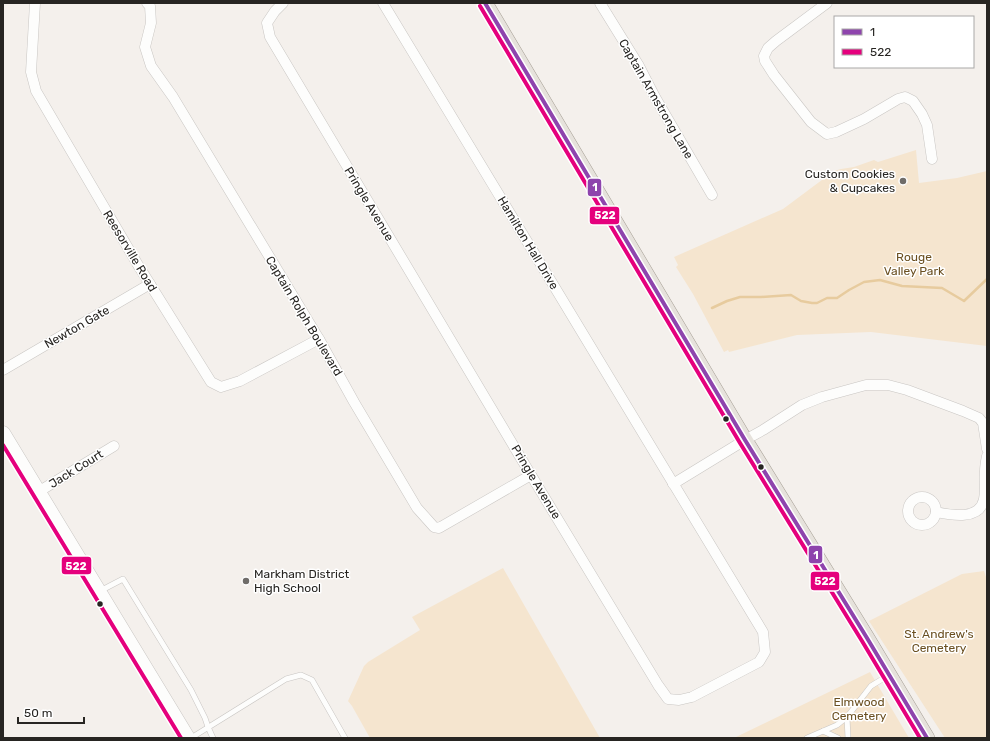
<svg xmlns="http://www.w3.org/2000/svg" width="990" height="741" font-family="Rubik,sans-serif">
<style>
.green{fill:#f5e5cf}
.lines{fill:none;stroke-linecap:round;stroke-linejoin:round}
.stream{stroke:#e7cb9e;stroke-width:2.5}
.lane-casing{stroke:#c9c6c3;stroke-width:6}
.street-casing{stroke:#c9c6c3;stroke-width:11}
.secondary-casing{stroke:#c9c6c3;stroke-width:15}
.primary-casing{stroke:#a69f95;stroke-width:16}
.lane{stroke:#fdfdfc;stroke-width:5}
.street{stroke:#fdfdfc;stroke-width:10}
.secondary{stroke:#fdfdfc;stroke-width:14}
.primary{stroke:#e6e2dc;stroke-width:15}
.bus-1-casing{stroke:#fff;stroke-width:7}
.bus-2-casing{stroke:#fff;stroke-width:7}
.bus-1{stroke:#8e44ad;stroke-width:4}
.bus-2{stroke:#e5007d;stroke-width:4}
.poi-dot{fill:#6f6c69;stroke:#fff;stroke-width:1.5}
.bus-dot{fill:#272522;stroke:#fff;stroke-width:1.5}
.labels{text-anchor:middle;stroke-width:3;stroke-linejoin:round;paint-order:stroke}
.street-label{font-size:12px;fill:#272522;stroke:#fff}
.poi-label{font-size:12px;fill:#272522;stroke:#fff;text-anchor:end}
.park-label{font-size:12px;fill:#6a4f20;stroke:#fff}
.line-badge{stroke:#fff;stroke-width:1.5}
.badge-label{font-size:11px;text-anchor:middle;font-weight:bold;fill:#fff}
</style>
<rect width="100%" height="100%" fill="#f4f0ec"/>
<!-- green -->
<g class="green">
<polygon points="916,150 919,183 957,178 987,171 987,346 871,332 797,335 729,352 728,350 724,352 693,294 676,267 678,265 674,257 783,209 834,171 841,169 854,167 874,160 878,162"/>
<polygon points="503,568 600,738 370,738 352,706 348,701 364,666 368,662 420,630 412,617"/>
<polygon points="984,571 987,580 987,738 945,738 869,621 962,574"/>
<polygon points="870,672 909,738 734,738"/>
</g>
<g class="lines">
<!-- stream -->
<polyline class="stream" points="712,308 727,301 740,297 761,297 791,295 801,301 812,303 817,303 827,298 837,298 849,290 864,282 880,280 902,286 942,288 964,301 987,279"/>
<!-- lane casing -->
<g class="lane-casing">
<g id="lane">
<polyline points="100,591 123,579 191,690 205,718 208,727 213,738"/>
<polyline points="847,717 848,738"/>
<polyline points="823,731 838,738"/>
<polyline points="191,738 286,679 301,675 312,680 345,738"/>
<polyline points="807,738 837,725 847,717 871,686 889,675"/>
</g>
</g>
<!-- street casing -->
<g class="street-casing">
<g id="street">
<polyline points="35,3 31,72 36,91 138,265 211,382 221,387 240,381 319,339"/>
<polyline points="147,3 150,6 151,23 145,47 151,66 173,97 319,339 354,402 417,508 434,527 439,528 531,475"/>
<polyline points="283,3 275,11 267,23 270,37 531,475 658,685 668,699 679,700 692,697 759,662 765,652 763,632 383,3"/>
<polyline points="600,3 639,66 655,97 712,195"/>
<polyline points="827,3 776,41 768,48 764,56 765,61 774,75 811,122 827,134 836,132 864,119 898,99 905,97 913,101 922,114 927,125 932,159"/>
<polyline points="3,370 150,284"/>
<polyline points="673,484 745,440 763,430 802,405 822,397 866,385 888,385 907,390 963,411 979,418 983,423 987,449"/>
<polyline points="38,492 114,446"/>
<circle cx="922" cy="511" r="14"/>
<path d="M936 512C951 515 980 521 984 499 986 490 984 481 985 471 985 466 986 461 987 456"/>
</g>
</g>
<!-- secondary casing -->
<g class="secondary-casing">
<polyline id="secondary" points="3,433 188,738"/>
</g>
<!-- primary casing -->
<g class="primary-casing">
<polyline id="primary" points="485,3 745,440 867,638 927,738"/>
</g>
<!-- lane -->
<use href="#lane" class="lane"/>
<!-- street -->
<use href="#street" class="street"/>
<!-- secondary -->
<use href="#secondary" class="secondary"/>
<!-- primary -->
<use href="#primary" class="primary"/>
<!-- bus-1 casing -->
<g class="bus-1-casing">
<polyline id="bus-1" points="485,3 745,440 867,638 927,738"/>
</g>
<!-- bus-2 casing -->
<g class="bus-2-casing">
<g id="bus-2">
<polyline points="480,6 740,443 862,641 920,738"/>
<polyline points="3,445 181,738"/>
</g>
</g>
<!-- bus-1 -->
<use href="#bus-1" class="bus-1"/>
<!-- bus-2 -->
<use href="#bus-2" class="bus-2"/>
</g>
<!-- markers -->
<g class="poi-dot">
<circle cx="903" cy="181" r="4"/>
<circle cx="246" cy="581" r="4"/>
</g>
<g class="bus-dot">
<circle cx="726" cy="419" r="3.5"/>
<circle cx="761" cy="467" r="3.5"/>
<circle cx="100" cy="604" r="3.5"/>
</g>
<g class="labels">
<!-- street labels -->
<g class="street-label">
<text transform="translate(656 99) rotate(60)" y="4">Captain Armstrong Lane</text>
<text transform="translate(369 204) rotate(59)" y="4">Pringle Avenue</text>
<text transform="translate(528 243) rotate(59)" y="4">Hamilton Hall Drive</text>
<text transform="translate(130 251) rotate(59)" y="4">Reesorville Road</text>
<text transform="translate(304 316) rotate(59)" y="4">Captain Rolph Boulevard</text>
<text transform="translate(77 327) rotate(-30)" y="4">Newton Gate</text>
<text transform="translate(76 469) rotate(-32)" y="4">Jack Court</text>
<text transform="translate(536 482) rotate(59)" y="4">Pringle Avenue</text>
</g>
<!-- poi labels -->
<g class="poi-label">
<text x="895" y="178">Custom Cookies<tspan x="895" dy="14">&amp; Cupcakes</tspan></text>
<text x="254" y="578" text-anchor="start">Markham District<tspan x="254" dy="14">High School</tspan></text>
</g>
<!-- park labels -->
<g class="park-label">
<text x="914" y="261">Rouge<tspan x="914" dy="14">Valley Park</tspan></text>
<text x="939" y="638">St. Andrew's<tspan x="939" dy="14">Cemetery</tspan></text>
<text x="859" y="706">Elmwood<tspan x="859" dy="14">Cemetery</tspan></text>
</g>
</g>
<g class="line-badge">
<rect x="587" y="178" width="15" height="19" rx="4" fill="#8e44ad"/>
<rect x="589" y="206" width="31" height="19" rx="4" fill="#e5007d"/>
<rect x="808" y="545" width="15" height="19" rx="4" fill="#8e44ad"/>
<rect x="61" y="556" width="31" height="19" rx="4" fill="#e5007d"/>
<rect x="810" y="571" width="30" height="20" rx="4" fill="#e5007d"/>
</g>
<g class="badge-label">
<text x="595" y="191">1</text>
<text x="605" y="219">522</text>
<text x="816" y="559">1</text>
<text x="76" y="570">522</text>
<text x="825" y="585">522</text>
</g>
<!-- border -->
<rect width="990" height="741" fill="none" stroke="#272522" stroke-width="8"/>
<!-- legend -->
<rect x="834" y="16" width="140" height="52" fill="#ffffff" stroke="#a9a8a7"/>
<rect x="842" y="29" width="20" height="6" fill="#8e44ad" stroke="#a9a8a7"/>
<text x="870" y="36" font-size="12" fill="#272522">1</text>
<rect x="842" y="49" width="20" height="6" fill="#e5007d" stroke="#a9a8a7"/>
<text x="870" y="56" font-size="12" fill="#272522">522</text>
<!-- scale -->
<path d="M18 717v6h66v-6" fill="none" stroke="#272522" stroke-width="2"/>
<text x="24" y="717" font-size="12" fill="#272522" stroke="#ffffff" stroke-width="3" paint-order="stroke">50 m</text>
</svg>
